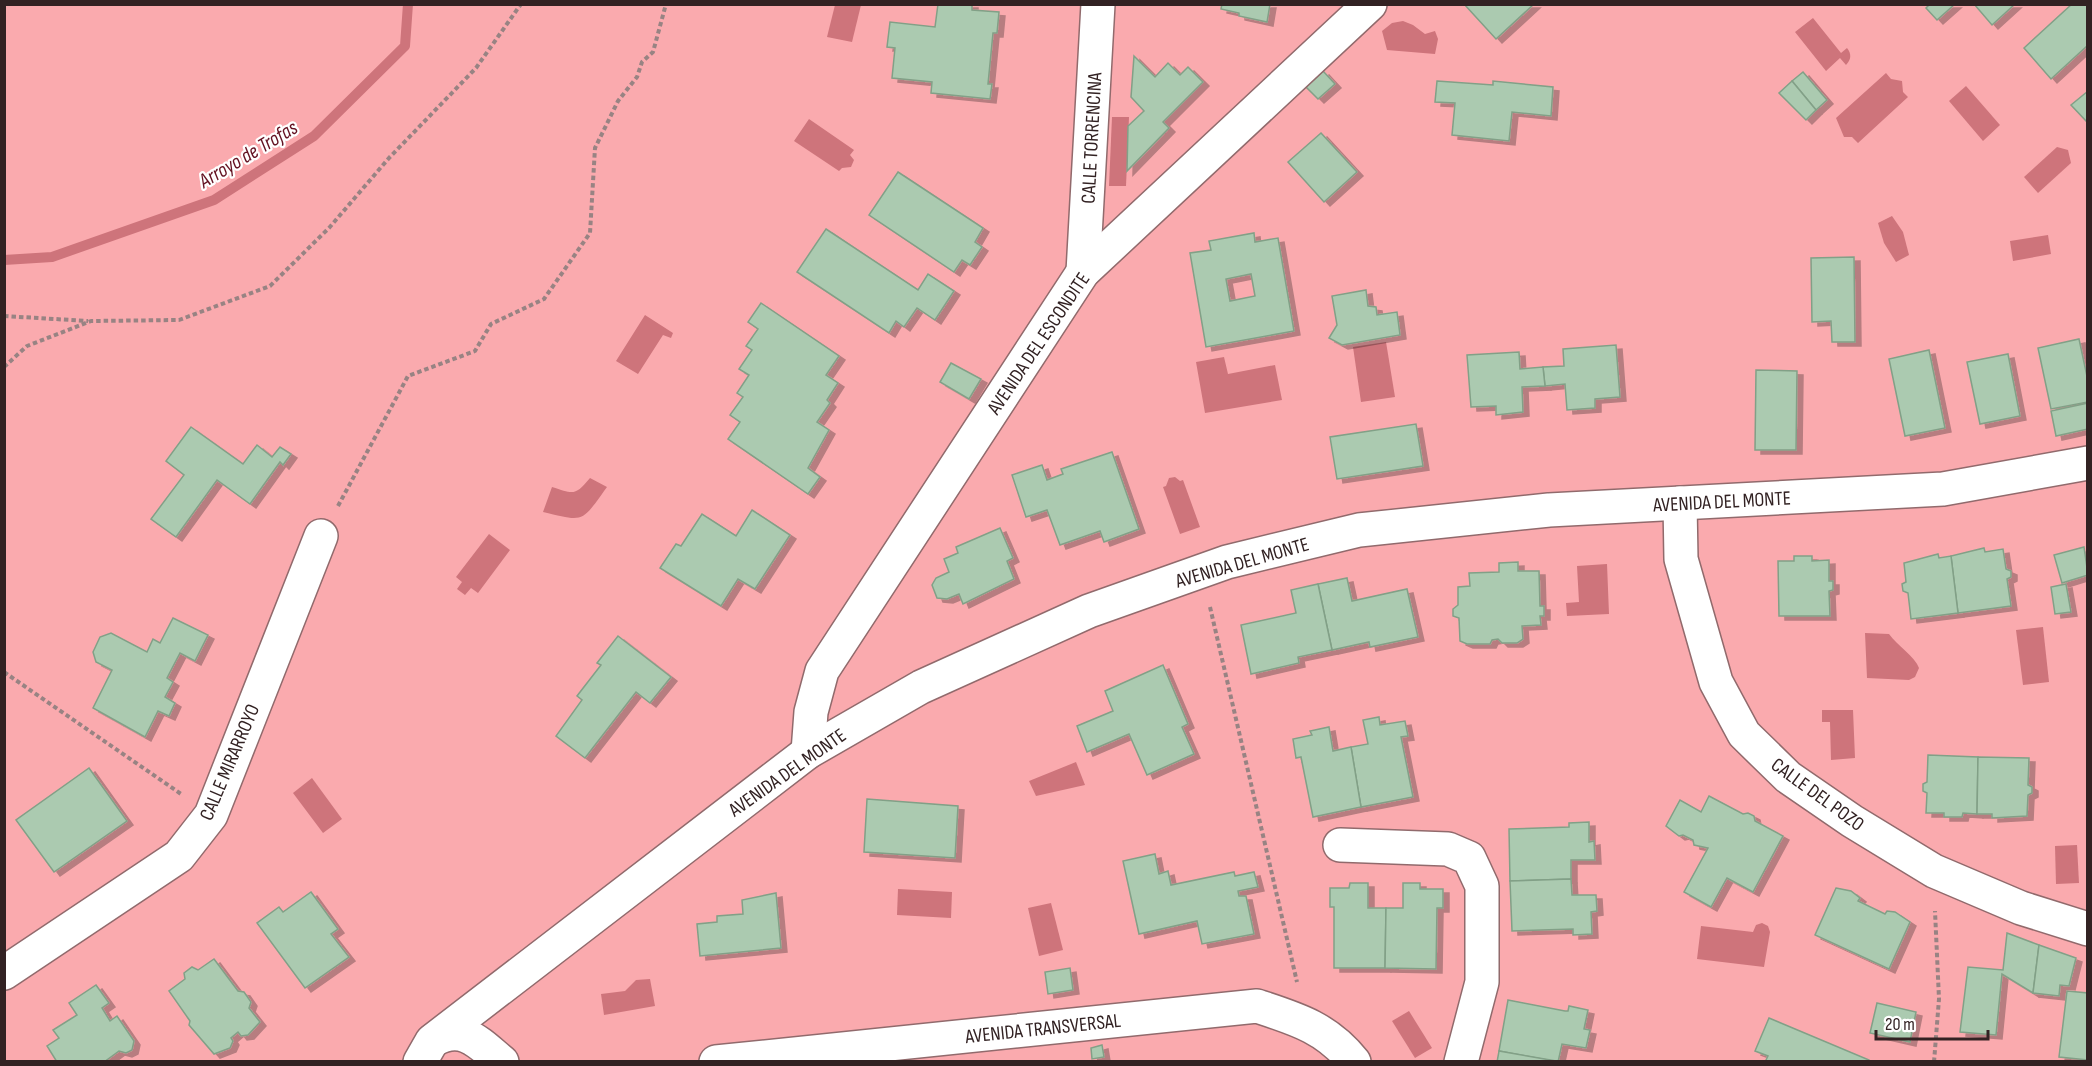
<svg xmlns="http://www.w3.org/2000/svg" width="2092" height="1066" font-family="'Sofia Sans Condensed',sans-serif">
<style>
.green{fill:#faaaae}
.water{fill:#ce747b}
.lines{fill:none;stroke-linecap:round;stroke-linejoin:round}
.stream{stroke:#ce747b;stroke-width:10}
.building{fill:#abcab0;stroke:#82a087;stroke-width:1.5;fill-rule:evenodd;filter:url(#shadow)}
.minor-casing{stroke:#916a6c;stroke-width:36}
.path{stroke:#988383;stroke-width:4;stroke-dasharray:4.5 3;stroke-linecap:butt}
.minor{stroke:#fff;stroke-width:33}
.labels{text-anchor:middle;stroke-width:4.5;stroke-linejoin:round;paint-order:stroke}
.street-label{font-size:20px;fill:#322223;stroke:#fff}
.water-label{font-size:21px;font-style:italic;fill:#641222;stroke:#fff}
</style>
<defs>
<filter id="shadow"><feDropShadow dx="6" dy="4" stdDeviation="0" flood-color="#0004"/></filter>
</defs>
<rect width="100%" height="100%" fill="#ffe4e4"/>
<!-- green -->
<polygon class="green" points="4,5 2087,5 2087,1061 5,1061"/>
<!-- water -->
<g class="water">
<polygon points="835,5 861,5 852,42 827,37"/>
<path d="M1813 18 1841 53 1847 48C1852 54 1851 60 1846 65L1840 58 1826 71 1795 32Z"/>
<polygon points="1403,21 1413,25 1425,34 1435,31 1438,39 1435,54 1387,50 1382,31 1392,23"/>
<polygon points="1886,73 1891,79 1902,81 1903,92 1908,97 1858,143 1852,137 1844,137 1836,118"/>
<polygon points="1966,86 2000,125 1983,141 1949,101"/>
<polygon points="1112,117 1129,117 1126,186 1109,186"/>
<polygon points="809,119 854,150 850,155 854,160 851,167 842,168 839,171 794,141"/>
<polygon points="2057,147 2068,150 2071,163 2038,193 2024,177"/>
<polygon points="1892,216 1903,232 1909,255 1896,262 1884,243 1878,223"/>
<polygon points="2048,235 2051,254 2013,261 2010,241"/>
<polygon points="645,315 673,333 671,338 663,335 638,374 616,361"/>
<polygon points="1386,342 1395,397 1361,402 1353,347"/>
<polygon points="1224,357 1228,374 1275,365 1282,400 1205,413 1196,362"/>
<polygon points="1175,477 1180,481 1183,480 1200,527 1180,534 1163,487 1166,486 1169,478"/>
<path d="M590 478 607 487C581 523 585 522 543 512L552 487C574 494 575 496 590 478Z"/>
<polygon points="489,534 510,550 478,593 471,588 465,595 457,589 462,582 456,577"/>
<polygon points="1607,564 1609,614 1567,616 1566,603 1579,602 1577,566"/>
<polygon points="2043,627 2049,682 2023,685 2016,630"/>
<path d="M1865 633 1889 634C1897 645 1915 657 1919 668L1915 677 1909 680 1867 678Z"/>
<polygon points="1822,710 1853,710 1855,758 1831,760 1830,722 1822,722"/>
<polygon points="1076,762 1085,785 1036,796 1029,781"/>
<polygon points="312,778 342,819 323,833 293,793"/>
<polygon points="2077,845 2079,883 2056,884 2055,846"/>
<polygon points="898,889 952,892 951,918 897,915"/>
<polygon points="1051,903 1063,950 1039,956 1028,908"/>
<polygon points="1762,923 1768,926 1770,932 1764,967 1697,959 1701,926 1753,932 1756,925"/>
<polygon points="650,979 655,1006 604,1015 601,994 625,991 636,980"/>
<polygon points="1409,1011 1432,1048 1415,1058 1392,1021"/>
</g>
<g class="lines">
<!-- stream -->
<polyline class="stream" points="4,260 52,257 214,200 314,136 405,46 408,4"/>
</g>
<!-- building -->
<g class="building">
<polygon points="938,4 972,4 972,10 999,12 997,33 993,33 988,84 992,84 990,99 931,93 932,82 892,78 895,48 887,47 890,22 935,27"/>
<polygon points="1222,4 1270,4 1267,22 1239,16 1239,13 1221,9"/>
<polygon points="1464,4 1534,4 1496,39"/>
<polygon points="1930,4 1955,4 1937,20 1926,8"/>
<polygon points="1974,4 2015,4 1992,25"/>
<polygon points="2072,4 2088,4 2088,45 2051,79 2024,48"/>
<polygon points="1134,56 1155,77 1168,63 1180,75 1188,67 1203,82 1163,122 1169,128 1127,171 1128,126 1144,111 1131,97"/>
<polygon points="1323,71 1335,84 1318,99 1306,87"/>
<polygon points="1803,72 1827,100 1816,110 1792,81"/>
<polygon points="1437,81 1493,85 1493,81 1553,87 1551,116 1512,112 1509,141 1452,135 1455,103 1435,102"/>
<polygon points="1792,81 1816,110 1806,120 1779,93"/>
<polygon points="2088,91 2088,123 2071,105"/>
<polygon points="1321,133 1357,172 1324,202 1288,162"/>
<polygon points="898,172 983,228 975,242 982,247 970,265 962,260 954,272 869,215"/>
<polygon points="826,229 918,290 928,274 954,291 935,320 917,308 904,327 896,321 889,333 797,272"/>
<path d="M1254 233 1255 242 1278 238 1294 331 1206 347 1190 253 1211 250 1209 241ZM1251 274 1255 296 1230 301 1226 279Z"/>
<polygon points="1854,257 1855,342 1832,342 1831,321 1812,322 1811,258"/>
<polygon points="1366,290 1368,306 1376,307 1377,315 1397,312 1400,335 1342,345 1329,338 1337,325 1332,296"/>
<polygon points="761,303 839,356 826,375 838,383 827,400 830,403 817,422 829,430 808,468 820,477 808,494 728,439 740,422 730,415 743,397 737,393 749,375 739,369 752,350 746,346 758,329 748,322"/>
<polygon points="2079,339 2088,381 2088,402 2051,409 2038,348"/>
<polygon points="1616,345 1620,397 1595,399 1595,408 1567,410 1565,384 1545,386 1543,367 1564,366 1563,349"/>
<polygon points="1929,350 1945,428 1905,436 1889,359"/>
<polygon points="1519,352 1520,369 1543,367 1545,386 1522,387 1523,412 1496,415 1496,406 1471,407 1467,355"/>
<polygon points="2008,354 2020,416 1980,424 1967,362"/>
<polygon points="951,363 981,379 969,399 940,382"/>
<polygon points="1756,370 1797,371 1796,450 1755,450"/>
<polygon points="2088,403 2088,429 2056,436 2051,411"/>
<polygon points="1416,424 1423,466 1337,479 1330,437"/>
<polygon points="191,427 243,464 257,445 272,457 280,447 291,454 283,465 280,462 250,504 217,480 176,537 151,519 184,475 166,461"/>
<polygon points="1112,452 1139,529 1104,542 1100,531 1060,545 1047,510 1026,517 1012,475 1042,465 1047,480 1063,474 1061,469"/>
<polygon points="752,510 790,535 755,589 738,579 721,606 660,568 676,544 681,546 702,514 736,536"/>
<polygon points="1000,528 1013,558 1007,561 1014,579 963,604 959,594 947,599 937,598 932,585 936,578 949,572 944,559 958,553 956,547"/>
<polygon points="2084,547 2088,575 2062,583 2054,555"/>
<polygon points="1984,548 1985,552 2003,549 2006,569 2011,571 2011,577 2007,579 2011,606 1958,613 1951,556"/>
<polygon points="1938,554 1939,558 1951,556 1958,613 1911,619 1908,593 1903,591 1902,584 1906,582 1904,563"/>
<polygon points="1794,556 1812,556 1812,561 1829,560 1829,581 1833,581 1833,590 1829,591 1830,616 1779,616 1778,561 1794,561"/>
<polygon points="1518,562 1518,571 1539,571 1540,606 1544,606 1544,616 1540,616 1541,625 1522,626 1523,639 1517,643 1502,643 1498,639 1492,640 1490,644 1467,644 1460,641 1459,618 1453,616 1453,609 1458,605 1458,587 1470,586 1469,573 1499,572 1499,563"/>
<polygon points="1347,578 1352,601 1407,589 1418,637 1370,647 1369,642 1332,650 1318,584"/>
<polygon points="1318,584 1332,650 1298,657 1299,663 1251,674 1241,625 1296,613 1291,590"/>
<polygon points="2066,584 2071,612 2055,614 2051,587"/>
<polygon points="173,618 208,635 195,661 180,653 167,678 173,682 165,697 175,703 169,716 158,711 145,737 93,708 112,670 96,662 93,652 100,637 111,633 147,652 153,639 160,643"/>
<polygon points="618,636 671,677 650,703 636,692 585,758 556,736 582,700 577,696 601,665 597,663"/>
<polygon points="1163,665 1188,724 1182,727 1194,754 1147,775 1129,734 1087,752 1077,726 1113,711 1105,691"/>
<polygon points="1379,717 1380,725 1405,721 1408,736 1401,737 1413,797 1361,807 1351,747 1368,744 1363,720"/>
<polygon points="1329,727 1333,751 1351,747 1361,807 1313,817 1301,757 1296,758 1293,739 1312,735 1310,731"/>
<polygon points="1928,755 1978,757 1977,814 1963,813 1962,817 1944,817 1944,813 1926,813 1927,793 1923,791 1923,784 1927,782"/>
<polygon points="1978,757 2029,758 2028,785 2032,787 2032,793 2028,795 2027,816 1992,818 1992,814 1977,814"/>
<polygon points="89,768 127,821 54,872 16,820"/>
<polygon points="1709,796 1743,814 1748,813 1754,816 1755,821 1783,836 1753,892 1727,878 1711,907 1684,892 1708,848 1694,845 1693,840 1683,835 1679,836 1666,826 1680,800 1701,812"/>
<polygon points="867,799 958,806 955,858 864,852"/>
<polygon points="1589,822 1589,842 1594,841 1595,860 1571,860 1571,879 1510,881 1509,829 1569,827 1569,823"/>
<polygon points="1155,854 1159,874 1168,871 1171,885 1234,872 1235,876 1254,872 1258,887 1238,891 1239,896 1246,896 1254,934 1202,944 1197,921 1139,934 1123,861"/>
<polygon points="1571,879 1572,895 1596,895 1597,911 1591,912 1592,934 1573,935 1573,929 1512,931 1510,881"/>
<polygon points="1350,883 1368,883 1368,908 1386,908 1385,968 1334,968 1334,907 1330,907 1330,888 1349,888"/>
<polygon points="1403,883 1420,883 1420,889 1443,889 1443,908 1437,908 1436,969 1385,968 1386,908 1403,908"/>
<polygon points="1836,888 1851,891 1860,898 1858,901 1885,914 1887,911 1895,912 1910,922 1889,969 1815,935"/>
<polygon points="311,892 338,929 331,934 349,957 305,988 257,923 279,907 283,912"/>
<polygon points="776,893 781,948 700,956 697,924 717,922 717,916 743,914 742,900"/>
<polygon points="2007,933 2039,945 2033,993 2002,974 1996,1035 1960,1032 1968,967 2003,970"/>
<polygon points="2039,945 2076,958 2069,986 2060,985 2059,996 2033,993"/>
<polygon points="214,959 238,991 244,992 251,1002 249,1008 260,1022 248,1035 241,1036 238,1032 231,1038 233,1041 230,1048 214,1054 189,1025 190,1021 169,991 185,979 184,973 192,967 198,970"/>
<polygon points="1070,968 1073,990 1048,994 1045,972"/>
<polygon points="96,985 109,1003 102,1008 110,1021 117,1016 134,1041 132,1050 126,1053 119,1051 104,1062 57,1062 47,1046 59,1038 53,1030 77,1015 69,1003"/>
<polygon points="2067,991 2088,993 2088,1060 2059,1057"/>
<polygon points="1508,1000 1565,1011 1568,1011 1569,1006 1588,1010 1584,1029 1590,1030 1586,1048 1562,1044 1558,1062 1499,1051"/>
<polygon points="1877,1003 1916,1012 1910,1042 1870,1033"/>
<polygon points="1769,1018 1869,1060 1869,1062 1765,1062 1768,1056 1755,1051"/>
<polygon points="1102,1045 1104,1057 1092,1059 1091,1048"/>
<polygon points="1499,1051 1556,1061 1557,1062 1497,1062"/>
</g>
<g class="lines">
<!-- minor casing -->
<g class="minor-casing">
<g id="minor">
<polyline points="1083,272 1098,4"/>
<polyline points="1680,503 1681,559 1716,682 1744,734 1788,777 1852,821 1934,871 2021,908 2088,929"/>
<polyline points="808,752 811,712 822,671 1083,272 1370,4"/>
<polyline points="1340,845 1448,849 1469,858 1482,886 1482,982 1461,1062"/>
<polyline points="4,973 179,856 211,815 321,536"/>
<path d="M434 1040C463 1023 480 1044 502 1062"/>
<polyline points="420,1062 432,1041 808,752 921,687 1089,611 1227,562 1359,530 1549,510 1943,489 2088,463"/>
<path d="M716 1062 1257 1006C1297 1019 1327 1028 1354 1062"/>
</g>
</g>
<!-- path -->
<g class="path">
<polyline points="4,316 88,321"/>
<polyline points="4,367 27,346 91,321 179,320 270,286 329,228 389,158 476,68 521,4"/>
<polyline points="338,506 408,376 475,351 491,324 544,299 590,233 595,148 618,101 637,77 642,62 653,52 666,4"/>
<polyline points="1210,607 1297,982"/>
<polyline points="4,672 181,794"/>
<polyline points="1934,1062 1939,999 1935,911"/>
</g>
<!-- minor -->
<use href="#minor" class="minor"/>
</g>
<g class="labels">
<!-- street labels -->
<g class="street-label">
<text transform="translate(1091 138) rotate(-87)" y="7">CALLE TORRENCINA</text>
<text transform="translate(1038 343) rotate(-56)" y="7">AVENIDA DEL ESCONDITE</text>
<text transform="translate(1722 501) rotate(-3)" y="7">AVENIDA DEL MONTE</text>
<text transform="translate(1242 562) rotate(-16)" y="7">AVENIDA DEL MONTE</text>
<text transform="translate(229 762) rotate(-67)" y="7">CALLE MIRARROYO</text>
<text transform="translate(787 772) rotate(-35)" y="7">AVENIDA DEL MONTE</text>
<text transform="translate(1818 794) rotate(36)" y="7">CALLE DEL POZO</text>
<text transform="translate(1043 1028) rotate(-6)" y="7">AVENIDA TRANSVERSAL</text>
</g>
<!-- water labels -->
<g class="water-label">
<text transform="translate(248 154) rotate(-31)" y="7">Arroyo de Trofas</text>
</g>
</g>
<!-- border -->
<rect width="2092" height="1066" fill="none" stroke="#322223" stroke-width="12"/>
<!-- scale -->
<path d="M1876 1030v9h112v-9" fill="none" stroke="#322223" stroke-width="3"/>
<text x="1885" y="1030" font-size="18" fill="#322223" stroke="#ffffff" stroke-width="4.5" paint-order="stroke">20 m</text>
</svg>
